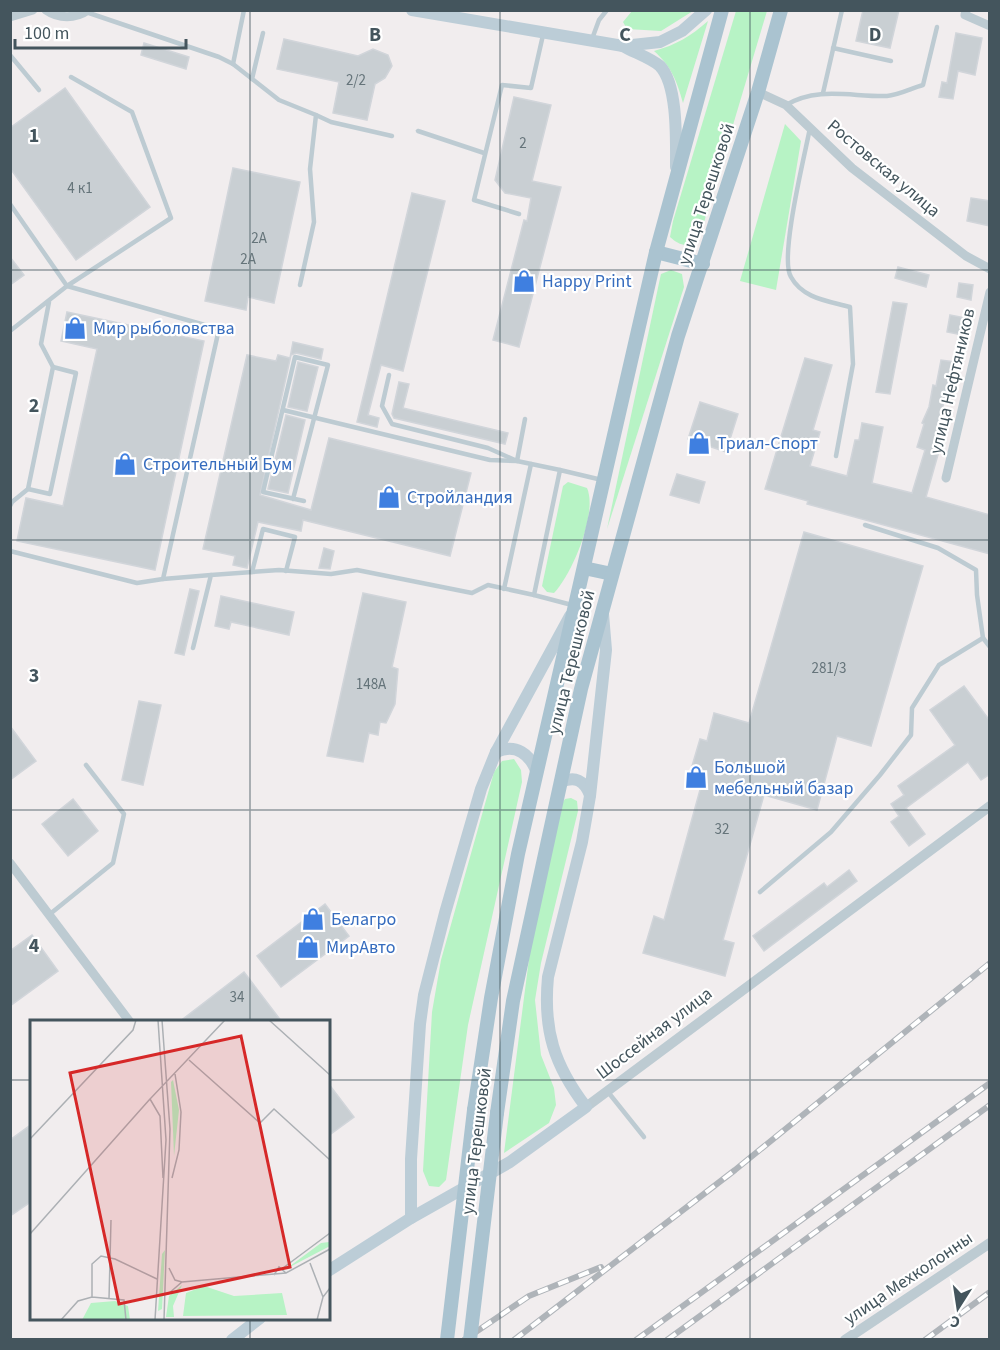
<svg xmlns="http://www.w3.org/2000/svg" width="1000" height="1350" font-family="'Source Sans 3',sans-serif">
<style>
.green{fill:#b7f3c5}
.building{fill:#c9cfd3;stroke:#d1d5da;stroke-width:1.5}
.lines{fill:none;stroke-linecap:round;stroke-linejoin:round}
.service{stroke:#bdcbd2;stroke-width:4.5}
.minor{stroke:#bdcbd2;stroke-width:9}
.tertiary{stroke:#bdcbd2;stroke-width:10}
.secondary{stroke:#bccdd7;stroke-width:12}
.primary{stroke:#aac3d0;stroke-width:14}
.rail-casing{stroke:#afb4b9;stroke-width:6}
.rail{stroke:#fff;stroke-width:4;stroke-dasharray:11;stroke-linecap:butt}
.primary-bridge{stroke:#aac3d0;stroke-width:14}
.grid{fill:none;stroke:#44555d;stroke-width:1.5;stroke-opacity:0.55}
.labels{text-anchor:middle;stroke-width:4.5;stroke-linejoin:round;paint-order:stroke}
.number-label{font-size:15px;fill:#65747a}
.street-label{font-size:18px;fill:#44555d;stroke:#fff}
.shop-label{font-size:18px;fill:#366cbe;stroke:#fff;text-anchor:start}
.inset-road{fill:none;stroke:#acb0b4;stroke-width:1.5}
.view{fill:#d62828;fill-opacity:0.15;stroke:#d62828;stroke-width:3}
.inset-edge{fill:none;stroke:#44555d;stroke-width:3}
.grid-label{font-size:20px;text-anchor:middle;font-weight:bold;fill:#44555d;stroke:#fff;stroke-width:4.5;stroke-linejoin:round;paint-order:stroke}
</style>
<rect width="100%" height="100%" fill="#f1edee"/>
<!-- green -->
<g class="green">
<polygon points="632,11 632,10 693,11 661,31 627,29 623,22"/>
<path d="M736 11H767L702 229 698 241C686 247 680 246 670 237L673 221Z"/>
<path d="M708 21 683 103C677 81 671 66 654 51 676 45 691 36 708 21Z"/>
<polygon points="785,124 801,141 776,290 740,281"/>
<polygon points="671,270 682,274 684,287 607,529 659,283 661,274"/>
<path d="M568 482 587 488C598 513 572 574 554 593L547 592 542 586 563 486Z"/>
<polygon points="514,759 521,770 522,782 468,1025 446,1180 439,1187 429,1186 423,1171 432,1012 441,960 494,772 502,761"/>
<polygon points="571,798 577,801 578,811 541,963 535,1000 541,1055 554,1088 556,1105 549,1123 504,1153 530,951 561,805 565,799"/>
</g>
<!-- building -->
<g class="building">
<polygon points="863,10 899,10 890,48 856,41"/>
<polygon points="956,33 982,38 975,75 958,71 953,99 939,97 942,82 947,83"/>
<polygon points="284,39 358,56 373,49 388,55 392,66 385,78 375,84 367,120 333,113 339,82 277,69"/>
<polygon points="144,43 189,57 186,69 141,55"/>
<polygon points="65,88 150,207 76,260 10,168 10,128"/>
<polygon points="514,97 551,105 532,181 561,187 519,347 493,340 524,220 527,221 531,198 505,193 495,180"/>
<polygon points="233,168 300,182 274,303 248,297 246,310 205,301"/>
<polygon points="412,193 445,201 403,371 381,365 368,415 379,418 377,427 357,422"/>
<polygon points="971,198 990,201 990,226 967,221"/>
<polygon points="10,257 24,275 10,285"/>
<polygon points="898,267 929,275 926,287 895,278"/>
<polygon points="959,283 973,285 971,300 957,297"/>
<polygon points="893,302 907,304 890,394 876,392"/>
<polygon points="67,312 204,341 155,570 17,541 26,498 63,506 97,349 61,341"/>
<polygon points="950,315 966,318 963,335 947,332"/>
<polygon points="293,342 323,349 321,359 296,353 291,355 260,495 311,510 329,438 471,473 450,556 303,520 301,531 258,522 247,568 233,565 235,556 203,549 247,355 276,361 278,355 290,358"/>
<polygon points="805,358 832,365 813,430 820,432 810,466 847,476 855,440 859,440 862,423 883,427 872,483 912,493 925,450 917,447 924,424 922,423 929,407 933,385 936,386 941,360 955,362 952,377 949,376 942,411 947,413 940,436 943,437 926,497 990,515 990,554 807,504 808,501 765,489"/>
<polygon points="298,362 318,367 307,411 288,407"/>
<polygon points="399,382 409,384 403,408 508,433 505,444 394,418 392,414"/>
<polygon points="700,402 738,414 726,452 688,439"/>
<polygon points="286,415 305,420 288,493 268,489"/>
<polygon points="677,474 705,482 699,503 670,495"/>
<polygon points="804,532 923,566 871,746 837,736 817,810 764,795 723,940 734,943 725,976 643,953 654,916 664,920 703,779 696,777 699,768 692,766 700,739 707,741 714,713 749,723"/>
<polygon points="324,548 334,551 330,569 319,568"/>
<polygon points="190,589 199,591 184,655 175,653"/>
<polygon points="363,593 406,602 392,667 398,669 395,704 386,723 380,722 378,735 369,733 363,762 327,756"/>
<polygon points="221,596 294,612 289,635 231,622 229,629 215,626"/>
<polygon points="964,686 990,721 990,774 981,780 968,762 906,808 925,834 909,846 891,822 899,816 891,804 904,795 898,786 955,745 930,710"/>
<polygon points="139,701 161,705 143,785 122,780"/>
<polygon points="10,726 36,761 10,780"/>
<polygon points="73,799 98,831 68,856 42,824"/>
<polygon points="849,870 857,881 764,951 753,936 824,883 827,887"/>
<polygon points="325,904 349,936 281,987 257,956"/>
<polygon points="32,935 58,971 10,1006 10,951"/>
<polygon points="244,972 282,1022 179,1022"/>
<polygon points="328,1083 354,1117 328,1136"/>
<polygon points="32,1124 32,1201 10,1216 10,1140"/>
</g>
<g class="lines">
<!-- service -->
<g class="service">
<polyline points="86,12 219,57 233,64 279,100 316,115 310,169 314,222 300,285"/>
<polyline points="592,39 599,20 607,10"/>
<polyline points="833,48 891,61"/>
<polyline points="10,55 39,90"/>
<polyline points="233,64 244,10"/>
<polyline points="252,79 263,33"/>
<polyline points="823,93 842,10"/>
<path d="M786 105C818 86 852 97 887 96 899 95 912 88 923 85L937 27"/>
<polyline points="316,115 331,122 392,136"/>
<path d="M810 128C805 154 779 258 791 277 803 299 829 301 850 307L853 364 836 456"/>
<polyline points="418,131 484,153"/>
<polyline points="10,204 67,286 219,329 163,579 137,583 10,551"/>
<polyline points="519,214 474,200 502,85 531,88 543,35"/>
<polyline points="10,331 67,286 171,218 132,112 71,77"/>
<polyline points="389,375 382,406 392,424 488,448 517,461 525,419"/>
<polyline points="283,410 490,460 517,461 560,470"/>
<polyline points="28,489 50,494 76,373 53,367"/>
<polyline points="293,499 328,365 295,357 263,492 304,501"/>
<polyline points="10,506 12,502 28,489 53,367 41,344 49,302"/>
<polyline points="865,525 938,548 976,570 977,595 983,638"/>
<polyline points="252,572 263,529 295,537 286,571"/>
<polyline points="163,579 211,575"/>
<polyline points="504,589 531,464"/>
<polyline points="572,605 534,595 560,470 602,480"/>
<polyline points="193,648 211,575 279,570 331,574 357,570 472,593 488,585 534,595"/>
<polyline points="760,892 831,832 880,775 911,735 912,708 939,665 983,638 990,647"/>
<polyline points="50,914 113,863 124,814 86,765"/>
<polyline points="608,1092 644,1137"/>
</g>
<!-- minor -->
<g class="minor">
<path d="M46 10C59 19 75 19 88 10"/>
<polyline points="966,10 965,15 990,26"/>
<polyline points="10,17 33,10"/>
<polyline points="758,92 786,105 852,168 966,256 990,269"/>
<polyline points="946,478 990,292"/>
<polyline points="10,863 130,1022"/>
</g>
<!-- tertiary -->
<g class="tertiary">
<polyline points="586,1107 990,806"/>
<polyline points="845,1340 990,1243"/>
</g>
<!-- secondary -->
<g class="secondary">
<polyline points="412,10 623,46 660,42 682,31 706,10"/>
<path d="M623 46C633 52 651 58 660 66 678 85 676 141 676 167"/>
<path d="M496 752C516 743 530 754 537 773"/>
<path d="M561 782C575 776 584 780 590 795"/>
<polyline points="411,1218 411,1159 420,1024 424,995 445,913 481,789 496,752 570,616"/>
<path d="M328 1271 411 1218 510 1162 586 1107C554 1065 543 1030 548 977L582 842 590 796 606 650 603 614"/>
<polyline points="232,1340 260,1318"/>
</g>
<!-- primary -->
<g class="primary">
<polyline points="656,252 703,264"/>
<polyline points="584,568 612,574"/>
<polyline points="474,1110 491,998 518,854 656,252 722,10"/>
<polyline points="497,1113 513,1001 581,689 678,336 758,92 781,10"/>
</g>
<!-- rail casing -->
<g class="rail-casing">
<g id="rail">
<polyline points="464,1340 529,1296 601,1267"/>
<polyline points="514,1340 735,1170 990,963"/>
<polyline points="636,1340 990,1083"/>
<polyline points="667,1340 990,1105"/>
<polyline points="925,1340 990,1292"/>
</g>
</g>
<!-- rail -->
<use href="#rail" class="rail"/>
<!-- primary-bridge -->
<g class="primary-bridge">
<polyline points="447,1340 474,1110"/>
<polyline points="470,1340 497,1113"/>
</g>
</g>
<!-- grid -->
<path class="grid" d="M250 10V1022M500 10V1340M750 10V1340M10 270H990M10 540H990M10 810H990M10 1080H32M328 1080H990M250 1318V1340"/>
<!-- icons -->
<defs>
<g id="shop-bare" transform="scale(1.8)"><path d="M-5-2.5h2.3a2.7 3.5 0 0 1 5.4 0H5L5.5 6h-11ZM-1.5-2.5h3a1.5 2.3 0 0 0-3 0Z" fill="#3f7fe0" stroke="#fff" stroke-width="2.5" paint-order="stroke"/></g>
</defs>
<g fill-rule="evenodd">
<use href="#shop-bare" x="524" y="281"/>
<use href="#shop-bare" x="75" y="328"/>
<use href="#shop-bare" x="699" y="443"/>
<use href="#shop-bare" x="125" y="464"/>
<use href="#shop-bare" x="389" y="497"/>
<use href="#shop-bare" x="696" y="777"/>
<use href="#shop-bare" x="313" y="919"/>
<use href="#shop-bare" x="308" y="947"/>
</g>
<g class="labels">
<!-- number labels -->
<g class="number-label">
<text x="356" y="85">2/2</text>
<text x="523" y="148">2</text>
<text x="80" y="193">4 к1</text>
<text x="259" y="243">2А</text>
<text x="248" y="264">2А</text>
<text x="829" y="673">281/3</text>
<text x="371" y="689">148А</text>
<text x="722" y="834">32</text>
<text x="237" y="1002">34</text>
</g>
<!-- street labels -->
<g class="street-label">
<text transform="translate(884 168) rotate(40)" y="6">Ростовская улица</text>
<text transform="translate(706 194) rotate(-72)" y="6">улица Терешковой</text>
<text transform="translate(952 381) rotate(-77)" y="6">улица Нефтяников</text>
<text transform="translate(571 662) rotate(-76)" y="6">улица Терешковой</text>
<text transform="translate(654 1033) rotate(-37)" y="6">Шоссейная улица</text>
<text transform="translate(476 1141) rotate(-83)" y="6">улица Терешковой</text>
<text transform="translate(908 1278) rotate(-34)" y="6">улица Мехколонны</text>
</g>
<!-- shop labels -->
<g class="shop-label">
<text x="542" y="287">Happy Print</text>
<text x="93" y="334">Мир рыболовства</text>
<text x="717" y="449">Триал-Спорт</text>
<text x="143" y="470">Строительный Бум</text>
<text x="407" y="503">Стройландия</text>
<text x="714" y="773">Большой<tspan x="714" dy="21">мебельный базар</tspan></text>
<text x="331" y="925">Белагро</text>
<text x="326" y="953">МирАвто</text>
</g>
</g>
<!-- overview -->
<g transform="translate(30 1020)">
<rect width="300" height="300" fill="#f1edee"/>
<path d="M143 60 149 90 144 136 141 62ZM291 223 299 222 300 226 256 249ZM135 230 132 289 128 291 132 234ZM152 265 143 286 144 297H136L139 276ZM174 266 204 276 252 273 257 295 153 296 156 273ZM85 281 98 286 100 300H52L61 283Z" fill="#b7f3c5"/>
<path class="inset-road" d="M132 0 140 109 134 300M239 0 300 55M159 40 230 103 244 89 300 140M0 119 103 10 106 0M133 158 130 96 120 79 195 0M142 158 149 130 151 92 145 54M0 214 120 79M280 243 293 277M139 248 145 260 152 262M253 248 300 213M244 255 249 247 256 253M138 274 152 262 256 253 300 229M62 277V244L71 236 85 239 127 259M79 279 81 200M31 300 48 281 62 277 94 280 96 300M125 300 136 120 128 0M287 300 293 277 300 268"/>
<path class="view" d="M211 16 260 247 89 284 40 53Z"/>
<rect width="300" height="300" class="inset-edge"/>
</g>
<g class="grid-label">
<text x="375" y="41">B</text>
<text x="625" y="41">C</text>
<text x="875" y="41">D</text>
<text x="34" y="142">1</text>
<text x="34" y="412">2</text>
<text x="34" y="682">3</text>
<text x="34" y="952">4</text>
</g>
<!-- border -->
<rect width="1000" height="1350" fill="none" stroke="#44555d" stroke-width="24"/>
<!-- north arrow -->
<g transform="translate(958 1308) rotate(192)" stroke="#ffffff" stroke-width="4.5" paint-order="stroke">
<path d="M0-4.5L10 22L0 15L-10 22Z" fill="#44555d"/>
<text y="-9" font-size="16" font-weight="bold" text-anchor="middle" fill="#44555d">С</text>
</g>
<!-- scale -->
<path d="M15 39v9h171v-9" fill="none" stroke="#44555d" stroke-width="3"/>
<text x="24" y="39" font-size="18" fill="#44555d" stroke="#ffffff" stroke-width="4.5" paint-order="stroke">100 m</text>
</svg>
